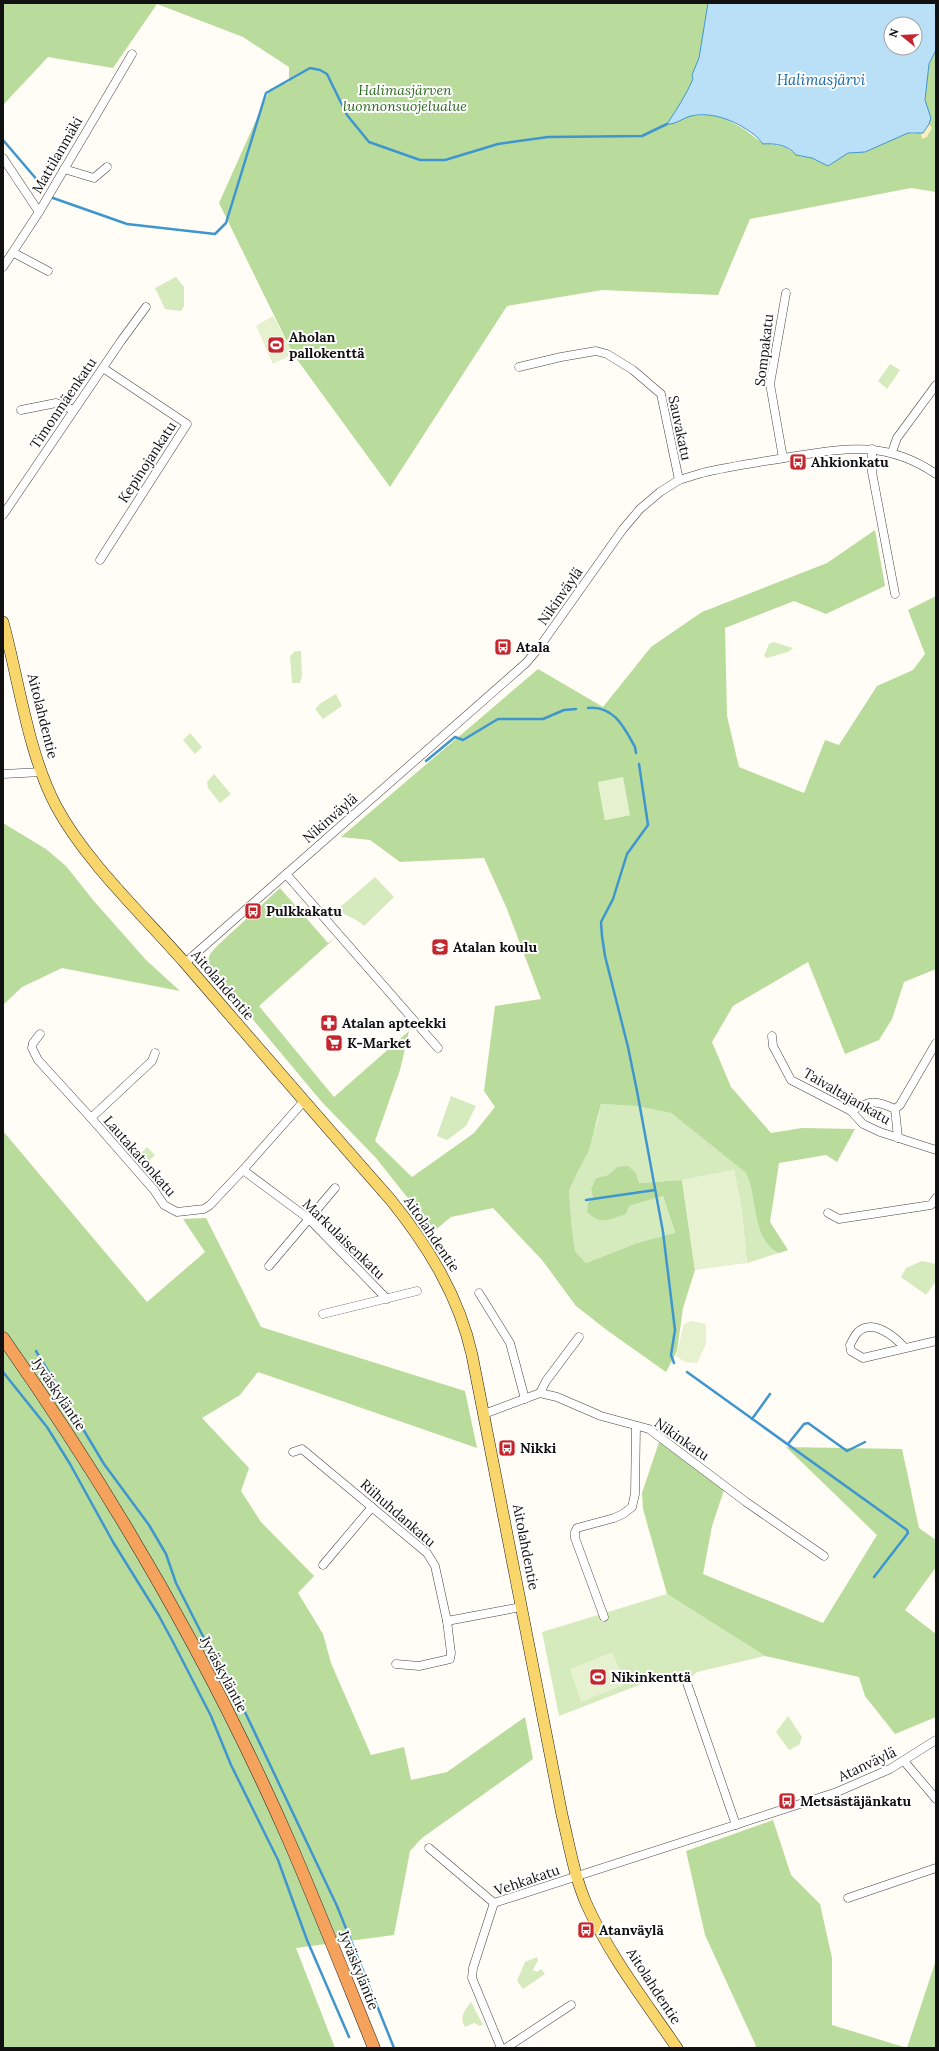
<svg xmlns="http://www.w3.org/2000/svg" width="939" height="2051" font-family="Lora,serif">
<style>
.green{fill:#d5ebbd}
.forest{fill:#b9dc9c;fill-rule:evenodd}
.sand{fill:#fbeec1}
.pitch{fill:#e6f2cf}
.water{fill:#b9e0f7;stroke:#3f96cf;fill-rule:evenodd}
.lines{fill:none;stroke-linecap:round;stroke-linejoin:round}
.stream{stroke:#3f96cf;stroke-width:2.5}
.minor-casing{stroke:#444;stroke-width:9}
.major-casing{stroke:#222;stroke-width:12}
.highway-casing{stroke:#222;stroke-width:13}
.minor{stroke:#fff;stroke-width:8}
.major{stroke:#f9d66b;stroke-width:11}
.highway{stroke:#f5a25d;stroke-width:12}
.labels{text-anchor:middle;stroke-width:4;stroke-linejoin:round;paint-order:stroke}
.park-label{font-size:14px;font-style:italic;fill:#2f6b1f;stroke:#fff}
.street-label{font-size:14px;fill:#111;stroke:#fff}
.poi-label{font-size:14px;font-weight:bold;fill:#111;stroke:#fff;text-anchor:start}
.water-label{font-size:15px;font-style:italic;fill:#1768a6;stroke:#fff}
</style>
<rect width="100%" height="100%" fill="#fffdf5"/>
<!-- green -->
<g class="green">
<polygon points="176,277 184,287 184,306 181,311 165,309 155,288"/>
<polygon points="890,364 900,370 887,389 878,381"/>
<polygon points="773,642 793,648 788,652 767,658 764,656 769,644"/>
<polygon points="295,651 301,651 302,676 300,683 292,683 290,656"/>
<polygon points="336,694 342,706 323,719 315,709 321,703"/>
<polygon points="190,733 202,747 195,754 183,740"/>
<polygon points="214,774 231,794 220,803 208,788 207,782"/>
<path d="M375 877 394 897 364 926C355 917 346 917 338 909Z"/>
<polygon points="451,1096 476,1106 466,1126 447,1140 437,1136"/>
<path d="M601 1104 636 1106 671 1113 746 1173C758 1198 751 1240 779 1253L747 1263 742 1212 734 1170 682 1180 639 1183 636 1173 628 1167H617L608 1175 596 1178 591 1189 593 1198 588 1203 629 1206 663 1196 675 1234 637 1243 586 1263 575 1251 572 1230 569 1191 597 1123Z"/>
<polygon points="147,1147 155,1155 145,1165 137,1157"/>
<polygon points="922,1261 936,1264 936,1281 926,1295 901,1277 906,1268"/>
<polygon points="667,1594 765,1656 697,1672 686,1682 670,1673 559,1716 542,1632"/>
<polygon points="788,1716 802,1737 799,1745 789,1750 776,1732"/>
<polygon points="537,1957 538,1960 533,1970 537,1972 541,1969 545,1974 523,1989 517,1981 525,1962"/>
<path d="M471 2002 483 2025 480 2026 474 2023 465 2027C459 2017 465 2010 471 2002Z"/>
</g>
<!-- forest -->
<g class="forest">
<polygon points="3,3 708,3 699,58 692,75 693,79 683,102 668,123 671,124 690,116 708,115 721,116 744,129 761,142 785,147 799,156 812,158 828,166 848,153 855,153 908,133 916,134 926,106 925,100 929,65 936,50 936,192 911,188 750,219 718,295 602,290 507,306 390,487 293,354 219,203 270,89 289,82 289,67 243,37 157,4 113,68 48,57 3,105"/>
<path d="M875 530 885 586 826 614 794 601 725 628 727 716 739 767 804 793 825 740 839 745 877 686 913 670 925 654 908 610 936 596V969L904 982 892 1019 879 1040 845 1054 808 962 733 1006 712 1042 731 1087 771 1133 802 1128 855 1129 837 1162 826 1155 779 1163 770 1222 788 1250 779 1253C751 1240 758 1198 746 1173L671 1113 636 1106 601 1104 589 1150 576 1175 569 1191 572 1230 575 1251 586 1263 637 1243 675 1233 663 1196 629 1206 626 1214C609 1219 601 1226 587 1212L588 1203 593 1198 591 1189 596 1178 608 1175 617 1167 628 1166 636 1173 639 1183 682 1180 695 1270 683 1308 677 1351 666 1372 608 1331 576 1306 542 1260 493 1208 451 1217 434 1231 376 1158 321 1101 210 968 207 963 210 954 217 946 280 888 328 943 335 938 259 1006 334 1097 409 1031 400 1070 375 1141 412 1177 474 1133 495 1107 484 1091 495 1006 541 999 507 909 484 858 400 862 370 840 341 837 538 669 603 707 651 647 702 612 827 563ZM598 782 630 815 605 820Z"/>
<polygon points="3,823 46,849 66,866 93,900 146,960 180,991 62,968 22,987 3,1005"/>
<polygon points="3,1131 147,1302 205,1252 183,1219 206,1218 261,1327 465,1391 477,1448 258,1372 240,1395 202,1418 249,1468 241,1491 261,1522 314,1576 298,1593 323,1634 331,1663 371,1755 404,1747 411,1780 447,1772 525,1717 533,1759 422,1838 410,1851 394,1935 296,1948 335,2048 3,2048"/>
<polygon points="659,1442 724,1490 712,1526 703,1574 823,1623 877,1535 786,1447 902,1449 919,1528 936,1540 936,1567 905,1610 936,1634 936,1717 895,1734 865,1696 859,1677 765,1656 667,1594 643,1509 642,1493"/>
<polygon points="773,1820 791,1875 820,1904 832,1958 832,2025 907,2048 936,1960 936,2048 754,2048 756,2046 705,1935 686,1851"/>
</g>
<!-- sand -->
<polygon class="sand" points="929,124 932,128 927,137 922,139 921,133 923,133"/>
<!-- pitch -->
<g class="pitch">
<polygon points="273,316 293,354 273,364 256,326"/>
<polygon points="623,777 630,815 605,820 598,782"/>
<polygon points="734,1170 742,1212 747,1263 695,1270 682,1180"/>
<polygon points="692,1321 706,1324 706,1344 697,1363 685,1362 676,1356 684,1324"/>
<polygon points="612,1652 626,1684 581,1702 570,1669"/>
</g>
<!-- water -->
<path class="water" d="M708 3H936V50L929 64 925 100 931 118 929 124 923 133H908L865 152 848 153 828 166 812 158 796 155C789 145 774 143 763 144 761 142 759 139 757 137 739 122 714 111 691 116 683 118 675 125 667 124 677 109 686 95 693 79L692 75 699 58ZM891 24H915V48H891Z"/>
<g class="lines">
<!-- stream -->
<g class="stream">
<polyline points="3,140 44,188"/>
<polyline points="53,198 127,224 215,234 226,223 266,93 310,68 320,70 327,74 347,115 369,142 420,160 445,160 498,144 548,137 642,136 667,124"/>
<path d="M588 708C614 705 625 729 635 747L636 753"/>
<polyline points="426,761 455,737 463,740 498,719 543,719 564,710 576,709"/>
<polyline points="639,764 648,825 627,854 613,899 601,922 602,936 605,956 628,1047 637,1091 663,1232 675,1330 671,1355 674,1363"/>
<polyline points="586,1200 655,1190"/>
<polyline points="36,1351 104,1464 149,1525 166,1554 176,1583 212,1654 226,1672 337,1906 394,2048"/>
<polyline points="3,1372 47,1427 70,1464 113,1542 159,1616 173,1642 211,1716 231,1765 278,1860 307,1940 349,2037"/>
<polyline points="687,1372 907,1530 908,1533 874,1577"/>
<polyline points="752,1419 770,1394"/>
<polyline points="788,1444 804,1424 808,1423 847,1451 865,1442"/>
</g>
<!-- minor casing -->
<g class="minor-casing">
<g id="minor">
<polyline points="3,158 39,212"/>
<polyline points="64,169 94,178 107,167"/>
<polyline points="14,253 48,271"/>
<polyline points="3,267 39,212 132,54"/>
<polyline points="519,367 561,357 596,351 607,354 633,370 661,394 679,480"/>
<polyline points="21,410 56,403 74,410"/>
<polyline points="872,449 872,472 895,594"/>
<polyline points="892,452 897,438 936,385"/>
<polyline points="783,458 770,384 786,293"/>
<polyline points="3,515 121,341 146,307"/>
<polyline points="100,560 187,424 103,368"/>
<polyline points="3,774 42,772"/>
<polyline points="286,874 438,1048"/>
<path d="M185 963 526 663 538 649 623 529 640 509 660 492 679 480 702 473C731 466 761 462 790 457 846 448 886 440 936 474"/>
<polyline points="40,1034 33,1043 32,1048 38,1060 91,1118 154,1190 164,1205 177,1212 204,1209 210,1205 243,1170 304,1101"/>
<polyline points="772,1036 773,1046 791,1080 851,1111 863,1124 880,1132 936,1150"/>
<polyline points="895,1109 898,1138"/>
<path d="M851 1111C870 1101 874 1099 895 1109L900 1105 936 1043"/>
<polyline points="91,1118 152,1061 155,1053"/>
<polyline points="243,1170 309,1219 387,1299"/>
<polyline points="828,1213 839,1219 931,1205 936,1198"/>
<polyline points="269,1266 335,1188"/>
<polyline points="479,1293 510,1343 525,1399"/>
<polyline points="323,1314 417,1291"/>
<path d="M905 1348C895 1337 873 1318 858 1332 855 1335 852 1341 850 1345L851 1351 863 1358 936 1341"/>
<polyline points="540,1393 546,1381 579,1337"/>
<polyline points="484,1414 540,1393 557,1397 601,1416 649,1429 746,1502 824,1556"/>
<polyline points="293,1452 302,1449 427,1553 435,1566 447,1621 521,1607"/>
<polyline points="323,1565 372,1507"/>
<polyline points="604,1617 575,1538 575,1532 577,1528 614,1518 623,1514 632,1507 635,1494 636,1426"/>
<polyline points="396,1664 419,1666 450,1659 451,1653 447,1621"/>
<polyline points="687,1683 736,1825"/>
<polyline points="904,1761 936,1799"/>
<polyline points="429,1848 494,1903"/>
<polyline points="848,1898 936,1868"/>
<polyline points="501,2048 472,1978 473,1968 494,1903 837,1792 890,1769 936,1740"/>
<polyline points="506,2048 571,2005"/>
</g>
</g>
<!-- major casing -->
<g class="major-casing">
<path id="major" d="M3 622C19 681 28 753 56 806 86 862 143 915 185 963 253 1042 321 1121 390 1199 428 1246 459 1296 472 1355L562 1815C569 1844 574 1875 586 1903 609 1955 645 2001 677 2048"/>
</g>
<!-- highway casing -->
<g class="highway-casing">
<path id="highway" d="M3 1338C114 1496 212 1665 290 1843 319 1910 346 1979 374 2048"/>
</g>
<!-- minor -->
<use href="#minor" class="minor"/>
<!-- major -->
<use href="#major" class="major"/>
<!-- highway -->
<use href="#highway" class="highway"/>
</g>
<!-- icons -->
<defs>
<g id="stadium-square" transform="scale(0.9)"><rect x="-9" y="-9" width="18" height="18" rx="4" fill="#c4262e" stroke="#fff"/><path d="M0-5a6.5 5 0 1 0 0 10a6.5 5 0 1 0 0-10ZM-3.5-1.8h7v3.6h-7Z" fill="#fff"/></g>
<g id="bus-square" transform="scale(0.9)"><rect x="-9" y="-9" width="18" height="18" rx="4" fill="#c4262e" stroke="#fff"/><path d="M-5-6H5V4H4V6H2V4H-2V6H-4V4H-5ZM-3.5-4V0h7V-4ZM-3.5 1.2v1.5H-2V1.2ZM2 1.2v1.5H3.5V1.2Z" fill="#fff"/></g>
<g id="school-square" transform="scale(0.9)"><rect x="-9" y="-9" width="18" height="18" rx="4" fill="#c4262e" stroke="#fff"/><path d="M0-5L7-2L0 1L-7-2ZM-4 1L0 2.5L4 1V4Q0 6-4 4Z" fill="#fff"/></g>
<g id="pharmacy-square" transform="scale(0.9)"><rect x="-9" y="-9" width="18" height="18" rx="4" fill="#c4262e" stroke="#fff"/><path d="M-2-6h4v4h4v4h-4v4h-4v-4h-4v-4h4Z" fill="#fff"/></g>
<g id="supermarket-square" transform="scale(0.9)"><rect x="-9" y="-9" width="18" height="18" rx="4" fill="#c4262e" stroke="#fff"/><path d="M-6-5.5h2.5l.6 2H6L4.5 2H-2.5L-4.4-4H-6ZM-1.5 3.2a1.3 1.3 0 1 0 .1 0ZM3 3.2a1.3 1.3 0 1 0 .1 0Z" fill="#fff"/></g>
</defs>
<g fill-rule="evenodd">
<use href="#stadium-square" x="276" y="345"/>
<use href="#bus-square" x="798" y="462"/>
<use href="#bus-square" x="503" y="647"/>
<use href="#bus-square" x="253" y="911"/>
<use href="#school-square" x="440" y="947"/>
<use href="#pharmacy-square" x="329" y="1023"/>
<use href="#supermarket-square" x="334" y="1043"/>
<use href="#bus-square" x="507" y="1448"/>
<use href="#stadium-square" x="598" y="1677"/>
<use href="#bus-square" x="787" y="1801"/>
<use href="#bus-square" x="586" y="1930"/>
</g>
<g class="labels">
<!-- park labels -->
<g class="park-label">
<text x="405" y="95">Halimasjärven<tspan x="405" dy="16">luonnonsuojelualue</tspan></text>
</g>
<!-- street labels -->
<g class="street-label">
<text transform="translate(57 155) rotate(-60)" y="5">Mattilanmäki</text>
<text transform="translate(764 350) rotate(-83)" y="5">Sompakatu</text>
<text transform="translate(63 403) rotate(-56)" y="5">Timonmäenkatu</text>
<text transform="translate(680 428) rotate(78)" y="5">Sauvakatu</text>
<text transform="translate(147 462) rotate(-57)" y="5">Kepinojankatu</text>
<text transform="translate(560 596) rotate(-55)" y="5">Nikinväylä</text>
<text transform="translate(43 716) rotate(76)" y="5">Aitolahdentie</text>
<text transform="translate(330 818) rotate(-41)" y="5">Nikinväylä</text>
<text transform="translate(223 985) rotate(49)" y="5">Aitolahdentie</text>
<text transform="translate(847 1096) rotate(30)" y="5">Taivaltajankatu</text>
<text transform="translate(140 1156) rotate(49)" y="5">Lautakatonkatu</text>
<text transform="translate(432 1234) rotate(56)" y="5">Aitolahdentie</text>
<text transform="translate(344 1239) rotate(44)" y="5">Markulaisenkatu</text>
<text transform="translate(59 1394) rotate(56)" y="5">Jyväskyläntie</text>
<text transform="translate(682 1439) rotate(35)" y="5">Nikinkatu</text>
<text transform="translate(398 1513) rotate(41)" y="5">Riihuhdankatu</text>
<text transform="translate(526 1547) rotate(79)" y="5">Aitolahdentie</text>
<text transform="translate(224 1674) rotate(62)" y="5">Jyväskyläntie</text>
<text transform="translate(867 1764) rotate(-25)" y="5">Atanväylä</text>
<text transform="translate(527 1880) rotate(-19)" y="5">Vehkakatu</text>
<text transform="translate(359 1970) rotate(68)" y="5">Jyväskyläntie</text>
<text transform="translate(654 1986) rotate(57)" y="5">Aitolahdentie</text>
</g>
<!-- poi labels -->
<g class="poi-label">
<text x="289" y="342">Aholan<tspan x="289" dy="16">pallokenttä</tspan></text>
<text x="811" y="467">Ahkionkatu</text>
<text x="516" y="652">Atala</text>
<text x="266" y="916">Pulkkakatu</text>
<text x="453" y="952">Atalan koulu</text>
<text x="342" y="1028">Atalan apteekki</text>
<text x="347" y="1048">K-Market</text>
<text x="520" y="1453">Nikki</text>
<text x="611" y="1682">Nikinkenttä</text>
<text x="800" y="1806">Metsästäjänkatu</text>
<text x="599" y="1935">Atanväylä</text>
</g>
<!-- water labels -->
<g class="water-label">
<text x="821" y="85">Halimasjärvi</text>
</g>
</g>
<!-- border -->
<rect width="939" height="2051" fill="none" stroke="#111111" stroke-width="8"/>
<!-- north arrow -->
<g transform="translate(903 36) rotate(288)"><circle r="19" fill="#ffffff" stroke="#a0a0a0"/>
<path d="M0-3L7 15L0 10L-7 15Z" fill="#c4262e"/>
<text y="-6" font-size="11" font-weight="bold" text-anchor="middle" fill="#111111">N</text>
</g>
</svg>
